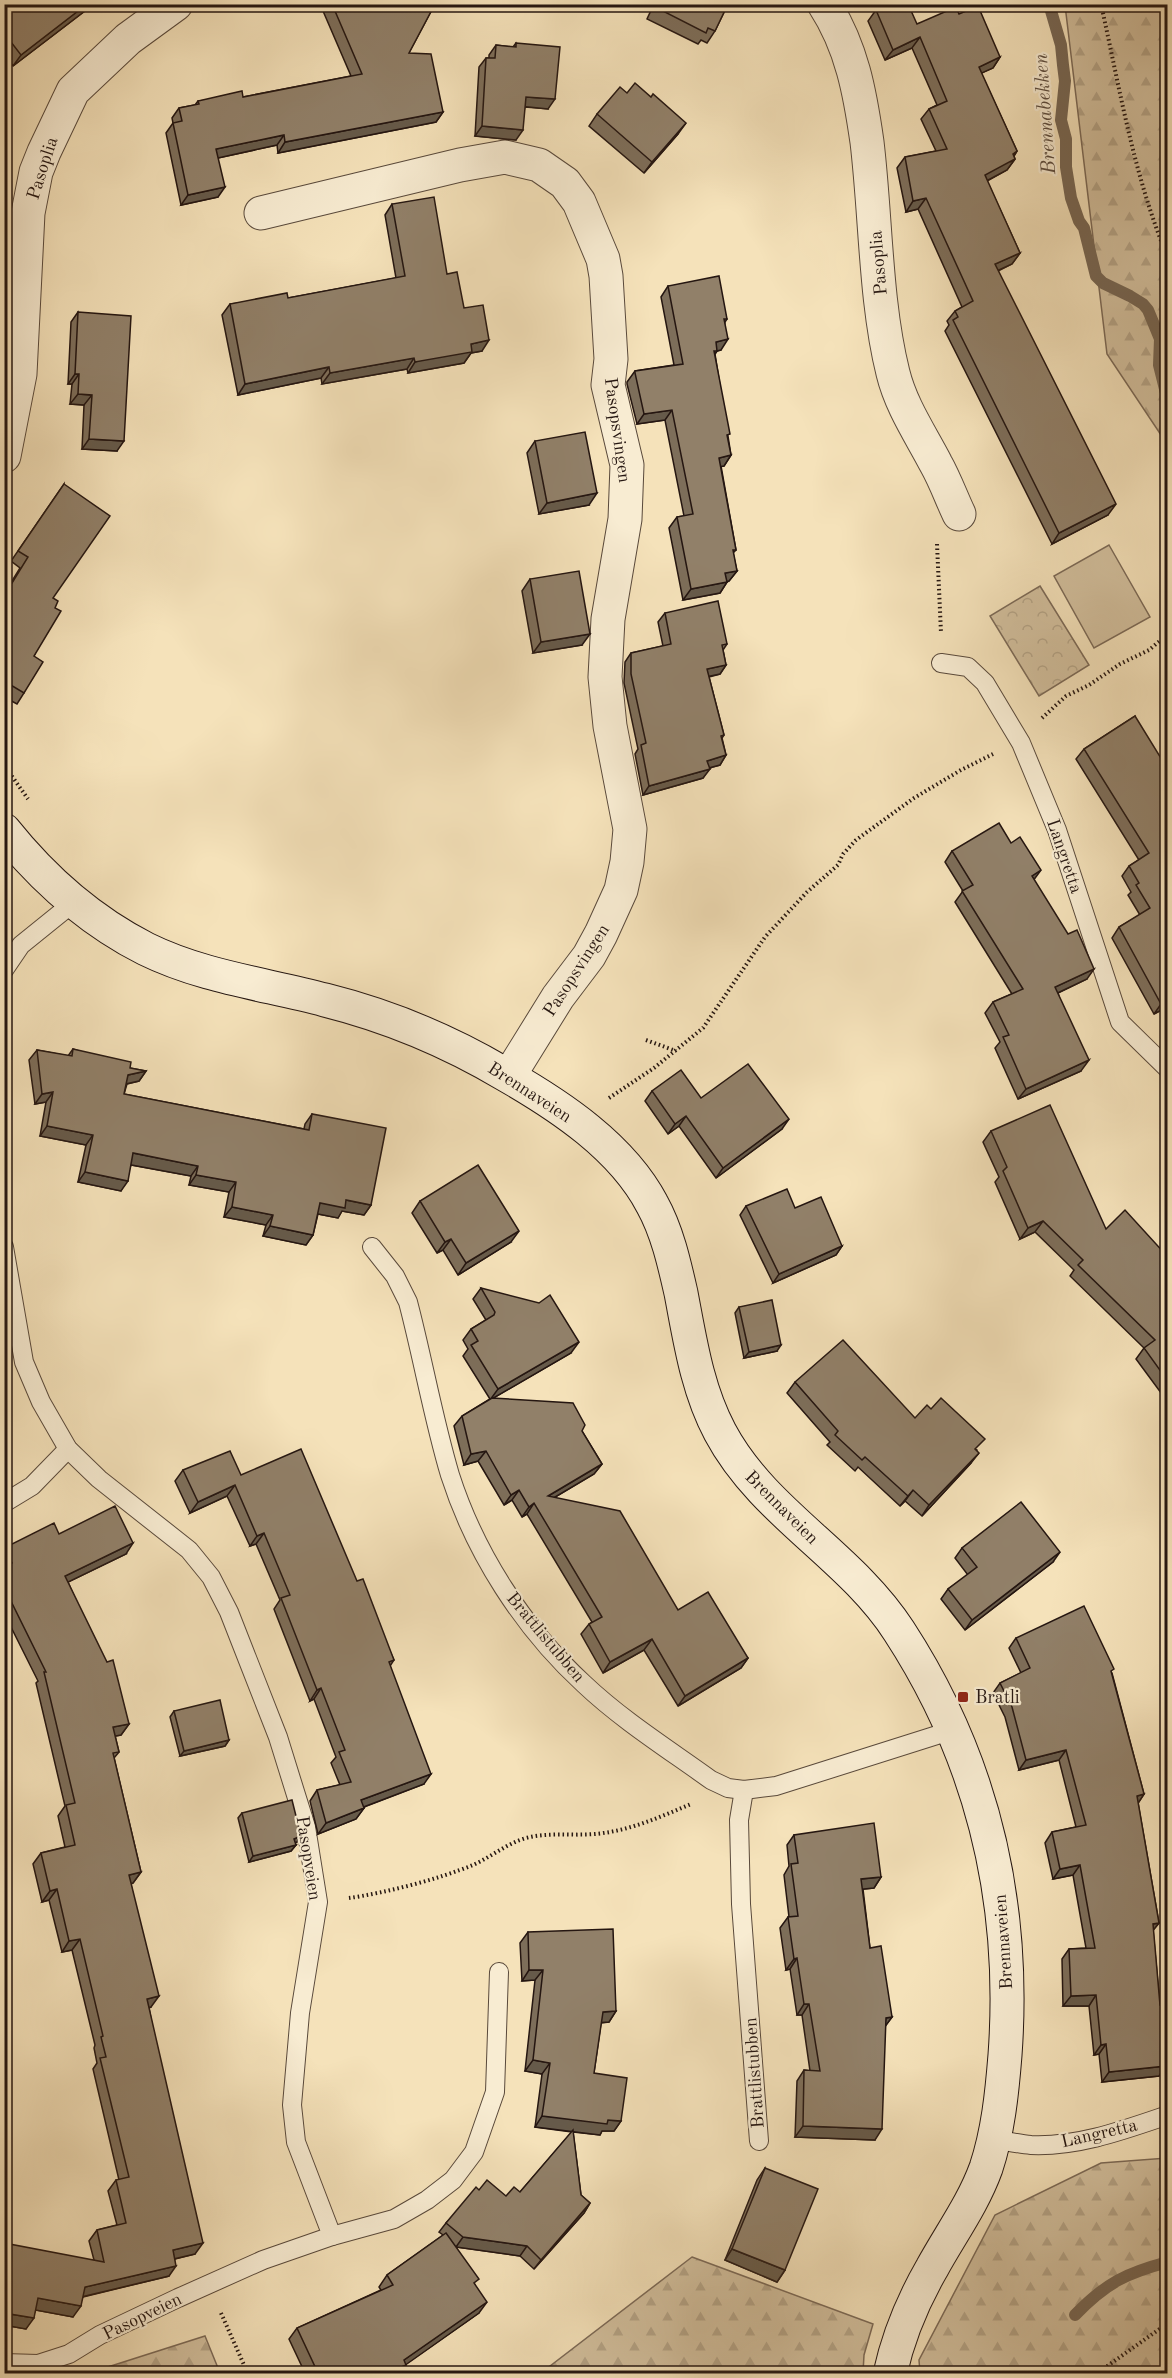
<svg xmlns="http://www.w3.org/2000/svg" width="1172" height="2378" font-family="'Old Standard TT',serif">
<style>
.forest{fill:url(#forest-firs);stroke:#7c6a57;stroke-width:1.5}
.park{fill:url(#park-crowns);stroke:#7c6a57;stroke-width:1.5}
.pitch{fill:#d2bf9d;stroke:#7c6a57;stroke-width:1.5}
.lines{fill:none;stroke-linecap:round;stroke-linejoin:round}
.stream{stroke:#776754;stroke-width:12}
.lane-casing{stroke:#59493b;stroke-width:20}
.street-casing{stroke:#59493b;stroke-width:35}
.secondary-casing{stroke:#251611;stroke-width:35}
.path{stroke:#251611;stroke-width:4;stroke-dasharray:1.5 3;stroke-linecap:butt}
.lane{stroke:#f8ecd2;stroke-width:18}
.street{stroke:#f8ecd2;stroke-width:33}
.secondary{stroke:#f8ecd2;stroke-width:33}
.wall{fill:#7d6e5a;stroke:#251611;stroke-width:1.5}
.shaded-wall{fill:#665a4a;stroke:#251611;stroke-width:1.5}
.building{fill:#918069;stroke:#251611;stroke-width:1.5}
.poi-dot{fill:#8f2418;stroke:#f8ecd2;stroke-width:2}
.labels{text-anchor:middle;stroke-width:4.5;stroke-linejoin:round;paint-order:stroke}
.street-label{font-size:18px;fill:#251611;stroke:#f8ecd2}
.poi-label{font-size:18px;fill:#251611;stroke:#f8ecd2;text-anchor:start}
.water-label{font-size:20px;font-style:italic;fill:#5c4c3e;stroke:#f8ecd2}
</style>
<defs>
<pattern id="forest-firs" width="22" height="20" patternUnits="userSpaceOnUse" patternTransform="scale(1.5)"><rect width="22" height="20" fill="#d2bf9d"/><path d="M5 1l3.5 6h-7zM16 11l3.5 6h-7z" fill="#b4a386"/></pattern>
<pattern id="park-crowns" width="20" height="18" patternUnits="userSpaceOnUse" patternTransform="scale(1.5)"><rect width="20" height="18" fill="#d2bf9d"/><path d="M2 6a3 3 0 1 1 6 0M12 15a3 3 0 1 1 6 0" fill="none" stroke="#b4a386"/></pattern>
</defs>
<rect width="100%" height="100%" fill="#f5e2ba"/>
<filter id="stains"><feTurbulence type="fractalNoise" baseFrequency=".00333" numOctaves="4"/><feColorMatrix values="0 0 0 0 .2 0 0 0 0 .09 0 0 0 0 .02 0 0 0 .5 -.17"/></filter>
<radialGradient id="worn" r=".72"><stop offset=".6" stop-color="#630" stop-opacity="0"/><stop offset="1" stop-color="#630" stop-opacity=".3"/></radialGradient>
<!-- forest -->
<g class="forest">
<polygon points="1065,5 1167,5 1167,444 1107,354"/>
<polygon points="1167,2158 1167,2373 920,2373 919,2360 995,2215 1101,2163"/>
<polygon points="692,2257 873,2324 864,2355 863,2373 541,2373"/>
<polygon points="205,2336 220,2373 89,2373"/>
</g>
<!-- park -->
<polygon class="park" points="1040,586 1089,665 1039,696 990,616"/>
<!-- pitch -->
<polygon class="pitch" points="1109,545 1150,617 1094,648 1054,576"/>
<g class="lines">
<!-- stream -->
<g class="stream">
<polyline points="1049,4 1061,45 1063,65 1065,81 1061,120 1066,139 1066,167 1071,198 1079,221 1084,228 1096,276 1103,283 1130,296 1143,304 1148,310 1160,339 1159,365 1168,401"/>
<path d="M1075 2315C1106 2283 1126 2273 1168 2262"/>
</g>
<!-- lane casing -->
<g class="lane-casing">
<g id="lane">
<polyline points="941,663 968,667 985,683 1021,743 1057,830 1120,1022 1168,1069"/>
<polyline points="4,970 21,945 73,903"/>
<polyline points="4,1247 24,1362 41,1402 68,1449 99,1479 189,1550 211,1577 229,1612 278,1737 306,1827 318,1902 300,2013 292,2105 296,2142 332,2236 263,2260 178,2298 100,2335 69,2354 38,2364 4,2363"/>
<path d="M372 1247 395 1276 408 1302C423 1359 433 1418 450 1475 475 1553 523 1628 584 1684 622 1720 668 1749 711 1780L728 1788 744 1790 776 1786 953 1730"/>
<polyline points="4,1503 32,1486 68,1449"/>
<polyline points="744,1790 739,1820 741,1904 759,2141"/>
<path d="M994 2139C1006 2141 1019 2144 1031 2145 1078 2147 1124 2130 1168 2115"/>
<polyline points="332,2236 394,2219 427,2200 453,2180 474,2152 495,2092 499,1972"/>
</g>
</g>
<!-- street casing -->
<g class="street-casing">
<g id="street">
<path d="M824 4C852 47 860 93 867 142 876 217 875 301 893 373 901 406 921 435 936 464 945 480 951 497 959 514"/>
<polyline points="261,213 460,165 505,157 539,165 565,183 579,202 603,259 606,276 611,359 608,385 627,465 625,519 608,619 605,677 610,726 630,829 627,862 621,890 601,934 589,956 558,997 509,1076"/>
<polyline points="4,456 20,374 28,213 36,172 44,152 73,91 128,39 176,4"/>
</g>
</g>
<!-- secondary casing -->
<g class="secondary-casing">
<path id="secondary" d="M4 830C44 880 89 920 146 949 203 977 265 984 325 1000 389 1016 449 1041 506 1075 560 1106 622 1147 652 1204 667 1231 674 1262 681 1293 690 1340 697 1389 720 1432 763 1513 850 1555 899 1631 983 1760 1016 1903 1005 2055 1002 2093 998 2132 986 2168 973 2204 950 2235 932 2268 913 2301 898 2337 890 2374"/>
</g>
<!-- path -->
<g class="path">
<path d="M1101 4C1120 90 1134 177 1168 258"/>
<polyline points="877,10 886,4"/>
<polyline points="937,544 941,633"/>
<polyline points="1042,718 1066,696 1089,685 1120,664 1149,650 1168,634"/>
<polyline points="4,765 28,799"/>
<polyline points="646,1040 676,1051"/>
<polyline points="609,1098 654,1068 703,1028 765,937 807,892 838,865 843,854 856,840 914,798 961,770 993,754"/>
<path d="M349 1898C385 1893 439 1879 473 1865 491 1857 506 1844 526 1838 548 1832 572 1836 595 1834 629 1831 660 1817 691 1804"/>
<polyline points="221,2313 248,2374"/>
<polyline points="1096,2374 1168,2323"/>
</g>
<!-- lane -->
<use href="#lane" class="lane"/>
<!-- street -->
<use href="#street" class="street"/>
<!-- secondary -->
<use href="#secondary" class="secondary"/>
</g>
<!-- wall -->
<g class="wall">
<polygon points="17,4 94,4 13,66 4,54 4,16 18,6"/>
<polygon points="320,4 435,4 409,53 443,112 436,122 278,153 277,145 218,158 218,197 181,205 166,133 173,123 172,118 179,108 195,105 198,101 243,97 351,76"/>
<polygon points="654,4 728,4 715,31 707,43 701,40 698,44 647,19"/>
<polygon points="876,10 917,24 959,14 1000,57 993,68 981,73 1017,151 1014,156 1015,159 1007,170 987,181 1020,253 1012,264 998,271 1108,515 1052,544 945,331 949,325 947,321 955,311 962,307 918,209 906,212 897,168 905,157 936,151 921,119 929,109 937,105 912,48 885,60 868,21"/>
<polygon points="516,43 548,109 525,107 516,140 475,136 479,67 486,58 489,58 489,55 496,45 513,47"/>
<polygon points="597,114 678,134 644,173 589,126"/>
<polygon points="392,204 447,274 464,308 482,351 471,353 464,363 408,373 407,369 322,384 321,378 238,395 222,315 230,304 288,298 396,278 385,215"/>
<polygon points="668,286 727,319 725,322 721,350 717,351 715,354 731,455 724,466 721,466 736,550 733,553 737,571 729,581 727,582 720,593 683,600 669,528 677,517 684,516 665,420 637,424 627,384 627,382 635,371 674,365 661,297"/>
<polygon points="78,312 117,451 82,449 84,405 70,404 72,384 68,384 71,322"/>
<polygon points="535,441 589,505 539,514 527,453"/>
<polygon points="64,484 53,598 55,608 34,656 24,693 17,704 4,697 4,594 20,568 11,561"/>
<polygon points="530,579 582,645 533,653 522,591"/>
<polygon points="665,613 727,644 723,650 726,665 720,674 709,677 724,735 722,738 726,755 720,765 709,768 703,778 643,795 635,754 638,749 624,683 625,662 631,653 663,646 658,622"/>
<polygon points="1135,716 1167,1007 1154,1014 1112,938 1119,927 1140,915 1128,895 1131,892 1122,876 1129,866 1139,860 1076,759 1084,749"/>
<polygon points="952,851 1034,880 1087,979 1058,993 1081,1071 1018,1099 995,1048 1000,1042 985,1013 993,1002 1012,994 955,902 963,891 945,862"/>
<polygon points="73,1049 130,1068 146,1071 139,1081 127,1084 124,1094 304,1129 305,1124 312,1114 371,1205 364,1215 342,1211 338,1218 318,1214 313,1235 306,1245 263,1236 266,1225 224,1217 229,1192 189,1185 191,1176 131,1165 121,1191 78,1182 86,1145 40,1136 46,1102 35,1104 29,1060 37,1050 68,1056"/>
<polygon points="652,1091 701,1098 782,1129 716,1178 679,1126 668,1134 645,1101"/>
<polygon points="991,1131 1106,1229 1167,1256 1167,1401 1136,1359 1144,1348 1070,1276 1074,1270 1035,1232 1020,1239 995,1182 999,1177 983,1142"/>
<polygon points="420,1201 511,1242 458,1275 443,1250 437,1253 412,1213"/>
<polygon points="746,1206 795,1208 842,1246 836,1255 773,1283 740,1215"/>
<polygon points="481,1288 571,1353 493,1398 582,1431 602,1464 594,1474 555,1497 678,1610 748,1658 741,1668 678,1706 644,1650 603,1673 581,1634 589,1624 592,1622 527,1514 522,1517 512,1500 504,1505 478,1461 464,1465 454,1426 462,1416 490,1399 463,1356 468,1349 463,1340 471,1329 486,1320 473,1299"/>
<polygon points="739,1307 777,1351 744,1358 735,1313"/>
<polygon points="795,1382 915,1418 977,1450 971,1463 922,1516 905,1501 900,1506 858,1467 855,1471 827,1445 830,1442 787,1393"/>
<polygon points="183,1470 241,1475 357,1581 394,1660 390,1666 424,1784 364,1807 364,1808 356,1819 318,1834 310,1801 317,1790 340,1785 331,1763 336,1757 314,1699 310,1701 274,1609 280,1600 256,1544 250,1546 227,1496 190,1513 175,1481"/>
<polygon points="59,1534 126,1554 68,1582 129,1724 121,1735 115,1736 119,1752 114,1758 141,1872 133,1883 131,1884 151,2007 149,2008 195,2254 175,2259 169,2276 83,2297 73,2317 36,2310 26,2329 4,2325 94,2260 89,2241 97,2230 117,2225 108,2191 116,2180 119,2180 93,2069 97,2063 94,2048 95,2045 72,1950 62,1952 49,1900 42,1902 33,1864 41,1853 65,1847 58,1816 65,1806 36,1683 38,1681 4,1613 4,1548"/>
<polygon points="962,1548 1053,1562 965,1630 941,1599 948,1589 968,1575 955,1558"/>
<polygon points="1016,1638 1112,1673 1144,1794 1138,1803 1159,1923 1153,1930 1160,2005 1166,2055 1165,2055 1159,2076 1102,2082 1099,2054 1094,2055 1089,2006 1063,2006 1062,1959 1069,1949 1086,1948 1073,1875 1053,1879 1045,1843 1052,1832 1076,1827 1059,1760 1019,1770 1005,1717 993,1693 1000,1683 1021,1673 1009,1648"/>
<polygon points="174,1711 229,1740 225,1746 180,1756 170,1717"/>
<polygon points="242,1813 301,1836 297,1842 295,1843 296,1845 291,1851 249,1862 238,1818"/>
<polygon points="794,1835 881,1877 874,1888 863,1889 870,1948 892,2017 885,2026 875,2140 795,2137 797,2081 804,2070 810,2071 802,2015 797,2015 790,1969 786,1970 780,1928 788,1917 789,1917 784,1875 789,1866 787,1845"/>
<polygon points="528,1932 616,2011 609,2022 601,2023 594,2073 621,2121 614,2131 602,2131 600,2135 573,2132 581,2195 590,2203 584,2213 534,2269 520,2256 456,2247 475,2285 479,2313 406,2364 400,2373 305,2373 289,2339 297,2328 381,2290 379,2287 387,2275 443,2235 439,2232 446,2223 479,2190 506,2196 520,2192 572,2132 535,2127 542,2074 525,2071 535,1980 522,1981 520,1943"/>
<polygon points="765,2168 785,2270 777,2282 725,2260 757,2180"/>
</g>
<!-- shaded-wall -->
<g class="shaded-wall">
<polygon points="87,4 94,4 13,66 21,55"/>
<polygon points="920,37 912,48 885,60 893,50"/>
<polygon points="1000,57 993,68 971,78 979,67"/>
<polygon points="526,97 555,99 548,109 519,106"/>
<polygon points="443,112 436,122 278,153 285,142"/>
<polygon points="686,123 678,134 644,173 652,162"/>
<polygon points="482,126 523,130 516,140 475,136"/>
<polygon points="284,135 277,145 209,160 216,149"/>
<polygon points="1017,151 1010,162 1015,159 1007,170 977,186 985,175"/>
<polygon points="225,187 218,197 181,205 188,195"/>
<polygon points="926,198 918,209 906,212 913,201"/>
<polygon points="1020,253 1012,264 988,275 995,264"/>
<polygon points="728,339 721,350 717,351 710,361 716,342"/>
<polygon points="489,340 482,351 471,353 464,363 408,373 415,362 471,344"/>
<polygon points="414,358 407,369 322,384 330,373"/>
<polygon points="329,367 321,378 238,395 245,384"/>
<polygon points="75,374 79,374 72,384 68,384"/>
<polygon points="78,394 92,395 84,405 70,404"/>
<polygon points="672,410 665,420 637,424 644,414"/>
<polygon points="89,439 124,441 117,451 82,449"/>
<polygon points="731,455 724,466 712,468 719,458"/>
<polygon points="597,493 589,505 539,514 547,503"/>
<polygon points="1116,504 1108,515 1052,544 1059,533"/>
<polygon points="737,571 729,581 718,584 725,573"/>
<polygon points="727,582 720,593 683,600 691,589"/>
<polygon points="590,634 582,645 533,653 541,642"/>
<polygon points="726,665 720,674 701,678 707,669"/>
<polygon points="726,755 720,765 701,770 707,761"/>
<polygon points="710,769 703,778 643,795 649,786"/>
<polygon points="1041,870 1033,881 1032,876"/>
<polygon points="1094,969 1087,979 1047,998 1055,987"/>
<polygon points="1167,1001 1167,1007 1154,1014 1161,1004"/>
<polygon points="1089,1060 1081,1071 1018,1099 1026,1089"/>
<polygon points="146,1071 139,1081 121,1085 128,1075"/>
<polygon points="53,1092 46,1102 35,1104 42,1094"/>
<polygon points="686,1116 679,1126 668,1134 675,1124"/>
<polygon points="789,1119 782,1129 716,1178 723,1168"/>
<polygon points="47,1126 93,1135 86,1145 40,1136"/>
<polygon points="133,1153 198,1166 191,1176 126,1164"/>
<polygon points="85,1172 128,1181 121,1191 78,1182"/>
<polygon points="196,1175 236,1182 229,1192 189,1185"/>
<polygon points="346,1200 371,1205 364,1215 342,1211 338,1218 313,1213 320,1203"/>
<polygon points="232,1207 273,1215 266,1225 224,1217"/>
<polygon points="1043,1221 1035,1232 1020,1239 1028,1228"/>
<polygon points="270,1226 313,1235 306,1245 263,1236"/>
<polygon points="519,1231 511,1242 458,1275 466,1263"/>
<polygon points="451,1239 443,1250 437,1253 445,1242"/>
<polygon points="842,1246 836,1255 773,1283 779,1274"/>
<polygon points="579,1342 571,1353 490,1400 498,1389"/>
<polygon points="781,1345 777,1351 744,1358 749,1352"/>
<polygon points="486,1451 478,1461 464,1465 471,1454"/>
<polygon points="979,1453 971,1463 922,1516 929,1505"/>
<polygon points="602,1464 594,1474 540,1506 548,1496"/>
<polygon points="235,1485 227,1496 190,1513 198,1502"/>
<polygon points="519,1490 512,1500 504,1505 511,1495"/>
<polygon points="913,1490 905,1501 900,1506 908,1496"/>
<polygon points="534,1503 527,1514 522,1517 529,1507"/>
<polygon points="264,1533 256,1544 250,1546 257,1536"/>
<polygon points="133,1543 126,1554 58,1587 65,1576"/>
<polygon points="1060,1552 1053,1562 965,1630 972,1620"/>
<polygon points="652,1639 644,1650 603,1673 610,1662"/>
<polygon points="748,1658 741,1668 678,1706 685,1696"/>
<polygon points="321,1688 314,1699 310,1701 317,1690"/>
<polygon points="129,1724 121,1735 105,1738 113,1727"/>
<polygon points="229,1740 225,1746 180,1756 184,1751"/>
<polygon points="1066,1750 1059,1760 1019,1770 1026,1760"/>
<polygon points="431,1774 424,1784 353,1811 361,1800"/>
<polygon points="1144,1794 1137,1805 1137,1796"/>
<polygon points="364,1808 356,1819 318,1834 326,1823"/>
<polygon points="301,1836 297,1842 290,1845 294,1839"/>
<polygon points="296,1845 291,1851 249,1862 253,1856"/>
<polygon points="1080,1865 1073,1875 1053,1879 1060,1869"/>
<polygon points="141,1872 133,1883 122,1886 129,1875"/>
<polygon points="881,1877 874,1888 854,1890 861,1879"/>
<polygon points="57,1889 49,1900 42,1902 50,1891"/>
<polygon points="1159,1923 1151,1933 1153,1924"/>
<polygon points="80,1939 72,1950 62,1952 69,1941"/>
<polygon points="797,1958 790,1969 786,1970 794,1959"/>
<polygon points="529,1970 543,1970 535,1980 522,1981"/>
<polygon points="1096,1995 1089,2006 1063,2006 1071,1996"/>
<polygon points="159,1996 151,2007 139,2010 147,1999"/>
<polygon points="804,2004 809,2004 802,2015 797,2015"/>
<polygon points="616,2011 609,2022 595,2023 603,2012"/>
<polygon points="892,2017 884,2028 886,2018"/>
<polygon points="1106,2044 1099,2054 1094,2055 1101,2045"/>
<polygon points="1167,2045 1167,2053 1166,2055 1156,2056 1164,2046"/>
<polygon points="533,2060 550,2063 542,2074 525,2071"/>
<polygon points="1166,2066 1159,2076 1102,2082 1109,2072"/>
<polygon points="542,2116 621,2121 614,2131 602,2131 600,2135 535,2127"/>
<polygon points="803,2126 882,2129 875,2140 795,2137"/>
<polygon points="590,2203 584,2213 534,2269 541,2260"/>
<polygon points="463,2237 527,2246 520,2256 456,2247"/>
<polygon points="203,2243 195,2254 165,2261 173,2250"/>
<polygon points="732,2249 785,2270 777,2282 725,2260"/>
<polygon points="176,2266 169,2276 77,2298 85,2287"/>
<polygon points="38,2298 81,2306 73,2317 30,2309"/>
<polygon points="487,2302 479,2313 404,2366 406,2365 400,2373 388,2373 404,2360"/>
<polygon points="4,2313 34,2318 26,2329 4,2325"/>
</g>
<!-- building -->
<g class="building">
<polygon points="20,4 87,4 21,55 4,33 4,16"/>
<polygon points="332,4 435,4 409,53 431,54 443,112 285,142 284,135 216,149 225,187 188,195 173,123 182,121 179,108 199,104 198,101 242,91 243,97 362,74"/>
<polygon points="657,4 728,4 715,31 708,28 706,33 655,7"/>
<polygon points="889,4 908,4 917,24 956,7 959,14 978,6 1000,57 979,67 1017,151 1013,154 1015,159 985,175 1020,253 995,264 1116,504 1059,533 953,320 958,317 955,311 973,301 926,198 913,201 905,157 947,149 929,109 947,101 920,37 893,50 876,10"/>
<polygon points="516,43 560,47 555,99 526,97 523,130 482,126 486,58 495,58 496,45 516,47"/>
<polygon points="635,83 651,97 653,94 686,123 652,162 597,114 620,87 627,93"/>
<polygon points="434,197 447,274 457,272 464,308 483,305 489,340 471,344 472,352 415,362 414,358 330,373 329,367 245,384 230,304 287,293 288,298 405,276 392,204"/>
<polygon points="719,276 727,319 724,319 728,339 716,342 717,351 714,351 730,434 727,435 731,455 719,458 736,550 733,550 737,571 725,573 727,582 691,589 677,517 693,514 672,410 644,414 635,373 635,371 683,364 668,286"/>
<polygon points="78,312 131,316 124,441 89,439 92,395 78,394 79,374 75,374"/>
<polygon points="585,432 597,493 547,503 535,441"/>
<polygon points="64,484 110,516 53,598 58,601 55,608 61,611 34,656 43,662 24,693 4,681 4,596 28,557 18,551"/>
<polygon points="579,571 590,634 541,642 530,579"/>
<polygon points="718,601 727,644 722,645 726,665 707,669 724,735 721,736 726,755 707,761 710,769 649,786 641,745 646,743 631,674 631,653 671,644 665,613"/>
<polygon points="1135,716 1167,768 1167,1001 1161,1004 1119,927 1150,908 1136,885 1139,883 1129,866 1149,853 1084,749"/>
<polygon points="999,823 1011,843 1020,837 1041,870 1032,876 1068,934 1077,930 1094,969 1055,987 1089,1060 1026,1089 1003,1037 1009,1035 993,1002 1023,989 962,891 973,885 952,851"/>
<polygon points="73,1049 131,1062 130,1068 146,1071 128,1075 124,1094 309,1130 312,1114 386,1128 371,1205 346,1200 345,1208 320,1203 313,1235 270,1226 273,1215 232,1207 236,1182 196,1175 198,1166 133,1153 128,1181 85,1172 93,1135 47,1126 53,1092 42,1094 37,1050 72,1056"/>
<polygon points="748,1064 789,1119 723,1168 686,1116 675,1124 652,1091 681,1070 701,1098"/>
<polygon points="1050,1105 1106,1229 1125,1210 1167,1256 1167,1380 1144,1348 1155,1340 1078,1265 1083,1260 1043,1221 1028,1228 1003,1171 1007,1167 991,1131"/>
<polygon points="478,1165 519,1231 466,1263 451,1239 445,1242 420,1201"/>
<polygon points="787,1189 795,1208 821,1197 842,1246 779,1274 746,1206"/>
<polygon points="481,1288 539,1303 550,1295 579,1342 498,1389 471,1345 478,1341 471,1329 494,1315 495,1312"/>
<polygon points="772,1300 781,1345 749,1352 739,1307"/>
<polygon points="843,1340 915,1418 927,1405 931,1409 941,1398 985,1439 975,1449 979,1453 929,1505 913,1490 908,1496 865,1457 862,1460 835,1435 838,1431 795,1382"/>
<polygon points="492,1398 573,1403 585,1425 582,1431 602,1464 548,1496 620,1511 678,1610 708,1592 748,1658 685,1696 652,1639 610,1662 589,1624 602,1617 534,1503 529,1507 519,1490 511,1495 486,1451 471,1454 462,1416"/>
<polygon points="301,1449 357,1581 363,1579 394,1660 389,1662 431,1774 361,1800 364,1808 326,1823 317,1790 351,1782 339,1752 345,1750 321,1688 317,1690 281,1598 290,1595 264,1533 257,1536 235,1485 198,1502 183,1470 230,1451 241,1475"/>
<polygon points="1021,1502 1060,1552 972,1620 948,1589 977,1567 962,1548"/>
<polygon points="115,1506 133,1543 65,1576 107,1662 113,1660 129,1724 113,1727 119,1752 113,1753 141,1872 129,1875 159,1996 147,1999 203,2243 173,2250 176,2266 85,2287 81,2306 38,2298 34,2318 4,2313 4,2243 104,2262 97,2230 126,2223 116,2180 129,2177 100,2058 106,2057 101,2037 103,2036 80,1939 69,1941 57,1889 50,1891 41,1853 75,1845 66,1805 75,1803 44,1672 46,1672 4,1587 4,1567 12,1563 4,1548 54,1523 59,1534"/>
<polygon points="1084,1606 1114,1669 1111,1671 1144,1794 1137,1796 1159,1923 1153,1924 1160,2005 1167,2005 1167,2045 1164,2046 1166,2066 1109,2072 1106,2044 1101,2045 1096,1995 1071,1996 1069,1949 1095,1948 1080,1865 1060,1869 1052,1832 1086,1825 1066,1750 1026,1760 1012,1707 1000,1683 1030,1668 1016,1638"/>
<polygon points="220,1700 229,1740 184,1751 174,1711"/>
<polygon points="292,1800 301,1836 294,1839 296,1845 253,1856 242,1813"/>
<polygon points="874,1823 881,1877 861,1879 870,1948 881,1946 892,2017 886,2018 882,2129 803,2126 804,2070 820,2071 809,2004 804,2004 797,1958 794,1959 788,1917 798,1916 791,1864 798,1863 794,1835"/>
<polygon points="613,1929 616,2011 603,2012 594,2073 627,2078 621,2121 608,2120 607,2124 542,2116 550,2063 533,2060 543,1970 529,1970 528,1932"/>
<polygon points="573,2130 581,2195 590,2203 541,2260 527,2246 463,2237 446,2223 476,2187 479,2190 487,2180 506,2196 514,2187 520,2192"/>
<polygon points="765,2168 818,2189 785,2270 732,2249"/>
<polygon points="446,2233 479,2279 474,2283 487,2302 404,2360 406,2365 388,2373 325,2373 323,2371 318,2373 297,2328 393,2285 387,2275"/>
</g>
<!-- markers -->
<rect class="poi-dot" x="957" y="1691" width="12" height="12" rx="3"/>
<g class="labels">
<!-- street labels -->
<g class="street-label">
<text transform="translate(42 168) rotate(-72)" y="6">Pasoplia</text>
<text transform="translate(878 263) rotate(-95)" y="6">Pasoplia</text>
<text transform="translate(618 430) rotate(82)" y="6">Pasopsvingen</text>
<text transform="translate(1065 856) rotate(71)" y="6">Langretta</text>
<text transform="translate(576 970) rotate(-57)" y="6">Pasopsvingen</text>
<text transform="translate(530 1092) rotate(33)" y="6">Brennaveien</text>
<text transform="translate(782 1507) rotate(45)" y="6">Brennaveien</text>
<text transform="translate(546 1637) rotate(50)" y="6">Brattlistubben</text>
<text transform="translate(309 1858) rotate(81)" y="6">Pasopveien</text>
<text transform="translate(1003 1942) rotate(-94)" y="6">Brennaveien</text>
<text transform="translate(754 2073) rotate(-94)" y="6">Brattlistubben</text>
<text transform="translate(1099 2133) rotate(-13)" y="6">Langretta</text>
<text transform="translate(142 2316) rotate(-26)" y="6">Pasopveien</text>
</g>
<!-- poi labels -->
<g class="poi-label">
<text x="975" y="1703">Bratli</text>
</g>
<!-- water labels -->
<g class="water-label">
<text transform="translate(1044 114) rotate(-94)" y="7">Brennabekken</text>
</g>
</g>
<!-- margin -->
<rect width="1172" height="2378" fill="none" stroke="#f5e2ba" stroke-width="24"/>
<rect x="6" y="6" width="1160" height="2366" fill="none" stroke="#251611" stroke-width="3"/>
<rect x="12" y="12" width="1148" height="2354" fill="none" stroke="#251611" stroke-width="1.5"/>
<rect width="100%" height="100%" filter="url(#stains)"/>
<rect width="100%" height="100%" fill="url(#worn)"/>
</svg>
